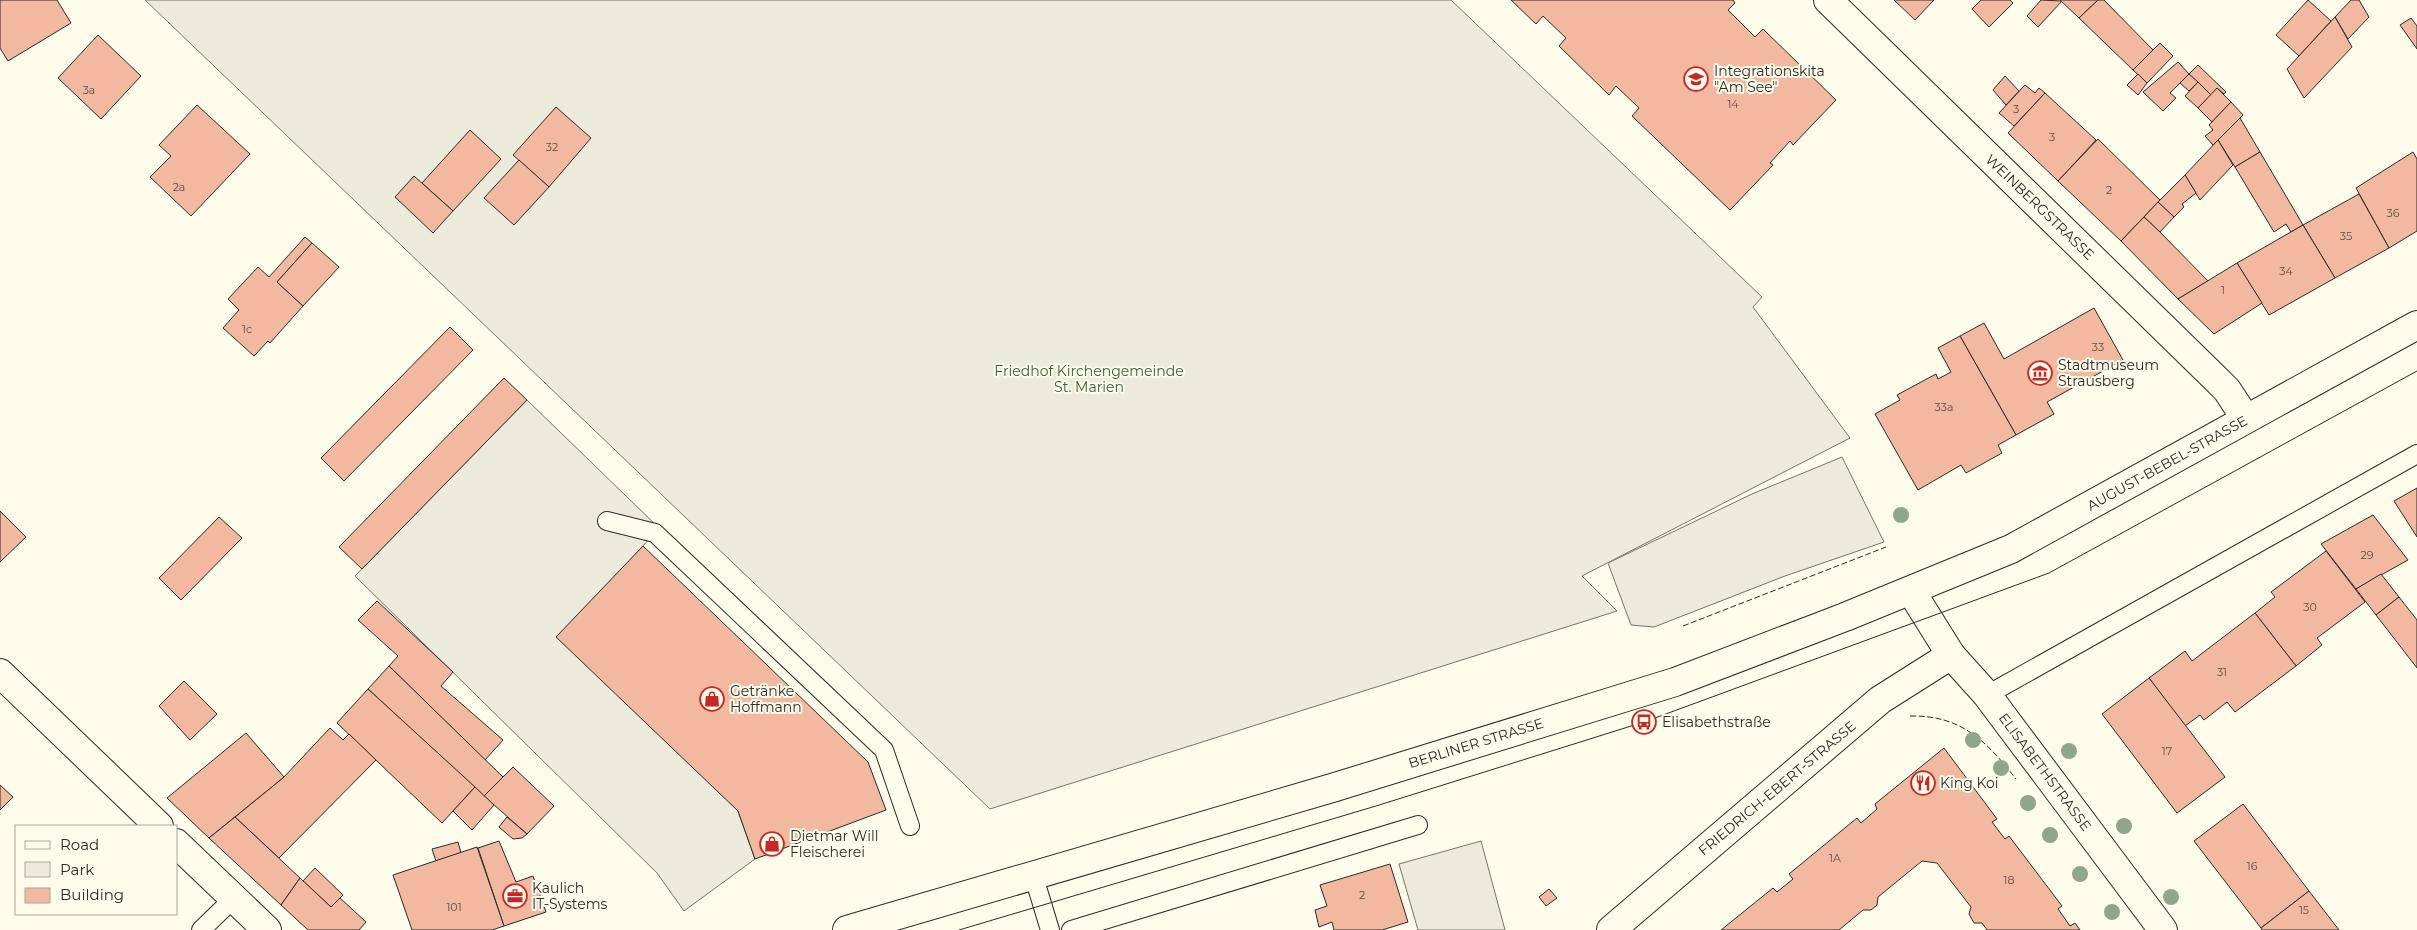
<svg xmlns="http://www.w3.org/2000/svg" width="2417" height="930" font-family="Montserrat,sans-serif">
<style>
.green{fill:#ecebdb;stroke:#74746e}
.parking{fill:#eceadb;stroke:#74746e}
.building{fill:#f2b8a0;stroke:#2b2b2b}
.lines{fill:none;stroke-linecap:round;stroke-linejoin:round}
.service-casing{stroke:#2b2b2b;stroke-width:20}
.minor-casing{stroke:#2b2b2b;stroke-width:30}
.tertiary-casing{stroke:#2b2b2b;stroke-width:30}
.service{stroke:#fdfbea;stroke-width:18}
.minor{stroke:#fdfbea;stroke-width:28}
.tertiary{stroke:#fdfbea;stroke-width:28}
.tram{stroke:#2b2b2b;stroke-width:1}
.fence{stroke:#2b2b2b;stroke-width:1;stroke-dasharray:6 2.5;stroke-linecap:butt}
.tree{fill:#8ea78a}
.labels{text-anchor:middle;stroke-width:4;stroke-linejoin:round;paint-order:stroke}
.number-label{font-size:11px;fill:#5d4e48}
.poi-label{font-size:14px;fill:#2b2b2b;stroke:#fdfbea;text-anchor:start}
.street-label{font-size:14px;fill:#2b2b2b;stroke:#fdfbea}
.park-label{font-size:14px;fill:#34623c;stroke:#fdfbea}
</style>
<rect width="100%" height="100%" fill="#fdfbea"/>
<!-- green -->
<polygon class="green" points="145,0 1451,0 1762,297 1753,307 1850,438 1582,576 1617,611 990,809"/>
<!-- parking -->
<g class="parking">
<polygon points="527,400 659,528 643,546 755,859 684,911 657,873 355,576"/>
<polygon points="1842,457 1884,542 1785,576 1654,627 1631,625 1608,563 1752,494"/>
<polygon points="1481,841 1505,930 1418,930 1399,864"/>
</g>
<!-- building -->
<g class="building">
<polygon points="0,0 57,0 71,23 8,61 0,48"/>
<polygon points="1511,0 1733,0 1735,3 1728,10 1755,37 1763,29 1836,100 1793,145 1790,141 1770,163 1773,165 1730,210 1632,116 1639,108 1616,86 1609,95 1559,46 1566,38 1543,16 1536,24"/>
<polygon points="1894,0 1934,0 1915,20"/>
<polygon points="1981,0 2010,0 2013,3 1989,27 1972,9"/>
<polygon points="2041,0 2062,1 2038,27 2027,16"/>
<polygon points="2060,0 2098,0 2079,18"/>
<polygon points="2098,0 2104,0 2153,50 2133,70 2079,18"/>
<polygon points="2308,0 2331,21 2299,56 2276,35"/>
<polygon points="2351,0 2359,0 2369,17 2348,39 2335,17"/>
<polygon points="2335,17 2352,47 2304,98 2287,69"/>
<polygon points="2411,18 2417,26 2417,49 2400,25"/>
<polygon points="98,35 141,76 101,119 58,78"/>
<polygon points="2160,43 2173,56 2147,83 2133,70"/>
<polygon points="2178,62 2189,74 2170,93 2176,98 2163,111 2143,92"/>
<polygon points="2198,65 2226,92 2224,94 2217,88 2211,95 2189,74"/>
<polygon points="2138,74 2147,83 2138,95 2127,85"/>
<polygon points="2189,74 2198,82 2189,91 2180,83"/>
<polygon points="2005,76 2019,91 2006,105 1993,90"/>
<polygon points="2198,82 2211,95 2198,108 2185,96"/>
<polygon points="2025,85 2035,93 2039,88 2045,93 2014,126 1999,113"/>
<polygon points="2217,88 2231,102 2212,122 2198,108"/>
<polygon points="2045,93 2096,140 2058,181 2008,133"/>
<polygon points="2231,102 2243,115 2213,145 2205,136 2213,130 2209,125"/>
<polygon points="197,105 250,154 191,216 150,177 171,156 159,145"/>
<polygon points="556,107 591,138 549,187 513,155"/>
<polygon points="2240,118 2260,152 2235,167 2218,140"/>
<polygon points="470,130 501,159 453,211 422,183"/>
<polygon points="2098,139 2160,200 2121,241 2058,181"/>
<polygon points="2218,140 2233,165 2200,200 2185,175"/>
<polygon points="2260,152 2303,225 2291,232 2286,224 2274,232 2235,167"/>
<polygon points="2413,152 2417,159 2417,231 2389,248 2356,188"/>
<polygon points="519,160 549,187 514,225 484,198"/>
<polygon points="2185,175 2196,193 2182,204 2184,207 2174,217 2158,202"/>
<polygon points="414,176 453,211 433,233 395,197"/>
<polygon points="2359,194 2389,248 2335,278 2303,225"/>
<polygon points="2158,202 2174,217 2160,232 2144,217"/>
<polygon points="2144,217 2160,232 2208,281 2178,299 2121,241"/>
<polygon points="2303,225 2335,278 2269,315 2237,263"/>
<polygon points="305,237 312,243 277,282 303,306 270,343 268,341 254,356 223,328 239,310 228,299 258,267 269,277"/>
<polygon points="312,243 339,267 303,306 277,282"/>
<polygon points="2237,263 2262,303 2214,334 2178,299"/>
<polygon points="2094,308 2123,360 2047,402 2054,414 2016,435 1960,336 1984,323 2004,359"/>
<polygon points="450,327 473,350 344,481 321,458"/>
<polygon points="1960,336 2016,435 1998,445 2002,453 1966,473 1961,465 1918,490 1875,414 1900,400 1897,395 1936,374 1938,379 1951,372 1938,348"/>
<polygon points="504,378 527,400 362,569 339,547"/>
<polygon points="2417,488 2417,537 2394,501"/>
<polygon points="0,511 26,537 0,562"/>
<polygon points="2373,515 2408,560 2356,589 2321,544"/>
<polygon points="219,517 242,538 181,600 159,578"/>
<polygon points="643,546 868,762 886,810 755,859 738,811 556,637"/>
<polygon points="2326,551 2365,602 2317,638 2322,645 2296,666 2255,613 2275,597 2271,592"/>
<polygon points="2381,574 2399,597 2376,615 2356,589"/>
<polygon points="2399,597 2417,620 2417,668 2376,615"/>
<polygon points="377,601 453,672 441,686 503,740 485,760 389,666 398,656 358,620"/>
<polygon points="2255,613 2296,666 2235,712 2227,702 2204,720 2200,715 2185,726 2149,678 2185,651 2192,661"/>
<polygon points="389,666 503,777 484,796 368,689"/>
<polygon points="2149,678 2225,777 2177,813 2102,714"/>
<polygon points="184,681 217,714 190,740 159,706"/>
<polygon points="368,689 475,787 442,823 337,723"/>
<polygon points="330,728 343,740 349,734 376,760 279,858 235,817 284,777"/>
<polygon points="246,733 284,777 209,838 167,798"/>
<polygon points="1944,748 1997,819 1992,822 2005,839 2009,836 2062,906 2058,909 2070,926 2075,923 2080,930 1987,930 1982,923 1974,923 1969,914 1971,907 1937,863 1922,861 1878,897 1877,905 1871,910 1863,910 1839,930 1721,930 1773,888 1777,892 1793,879 1789,874 1857,818 1861,823 1877,809 1875,804"/>
<polygon points="513,767 554,806 527,834 484,796"/>
<polygon points="0,785 13,797 0,810"/>
<polygon points="475,787 494,805 472,830 453,811"/>
<polygon points="2243,804 2309,891 2261,928 2194,841"/>
<polygon points="235,817 300,878 281,905 209,838"/>
<polygon points="507,817 527,834 522,838 513,839 499,827"/>
<polygon points="499,841 516,882 533,876 546,912 504,926 478,848"/>
<polygon points="458,842 461,853 436,861 432,849"/>
<polygon points="477,847 504,926 492,930 412,930 393,875"/>
<polygon points="1390,864 1408,922 1382,930 1334,930 1332,922 1319,927 1315,910 1327,906 1320,885"/>
<polygon points="315,868 343,895 331,907 303,881"/>
<polygon points="300,878 331,907 340,898 366,922 359,930 308,930 281,905"/>
<polygon points="1549,889 1557,898 1546,906 1539,897"/>
<polygon points="2309,891 2339,930 2262,930 2261,928"/>
</g>
<g class="lines">
<!-- service casing -->
<g class="service-casing">
<g id="service">
<polyline points="607,521 655,533 884,750 910,826"/>
<polyline points="1987,695 2417,454"/>
<polyline points="1033,874 1050,930"/>
<polyline points="201,930 233,899"/>
<polyline points="1071,930 1418,825"/>
</g>
</g>
<!-- minor casing -->
<g class="minor-casing">
<g id="minor">
<polyline points="1828,0 2216,379 2227,390 2246,419"/>
<polyline points="0,673 159,826"/>
<polyline points="176,843 267,930"/>
</g>
</g>
<!-- tertiary casing -->
<g class="tertiary-casing">
<g id="tertiary">
<polyline points="1911,591 1951,655 1987,695 2163,930"/>
<polyline points="847,930 1332,788 1675,682 1845,617 2011,549 2417,325"/>
<polyline points="1611,930 1880,700 1951,655"/>
</g>
</g>
<!-- service -->
<use href="#service" class="service"/>
<!-- minor -->
<use href="#minor" class="minor"/>
<!-- tertiary -->
<use href="#tertiary" class="tertiary"/>
<!-- tram -->
<polyline class="tram" points="959,930 1376,806 1644,722 2049,573 2417,371"/>
<!-- fence -->
<g class="fence">
<polyline points="1683,626 1886,547"/>
<path d="M1910 716C1962 715 1987 742 2016 779"/>
</g>
</g>
<!-- trees -->
<g class="tree">
<circle cx="1901" cy="515" r="8"/>
<circle cx="1973" cy="740" r="8"/>
<circle cx="2069" cy="751" r="8"/>
<circle cx="2001" cy="768" r="8"/>
<circle cx="2028" cy="803" r="8"/>
<circle cx="2124" cy="826" r="8"/>
<circle cx="2050" cy="835" r="8"/>
<circle cx="2080" cy="874" r="8"/>
<circle cx="2171" cy="897" r="8"/>
<circle cx="2112" cy="912" r="8"/>
</g>
<!-- icons -->
<defs>
<g id="school-ring" transform="scale(1.25)"><circle r="9.5" fill="#fdfbea" stroke="#c62828" stroke-width="1.5"/><path d="M0-5L7-2L0 1L-7-2ZM-4 1L0 2.5L4 1V4Q0 6-4 4Z" fill="#c62828"/></g>
<g id="museum-ring" transform="scale(1.25)"><circle r="9.5" fill="#fdfbea" stroke="#c62828" stroke-width="1.5"/><path d="M0-6L6-3V-2H-6V-3ZM-5-1h2V3h-2ZM-1-1h2V3h-2ZM3-1h2V3H3ZM-6 4H6V6H-6Z" fill="#c62828"/></g>
<g id="shop-ring" transform="scale(1.25)"><circle r="9.5" fill="#fdfbea" stroke="#c62828" stroke-width="1.5"/><path d="M-5-2.5h2.3a2.7 3.5 0 0 1 5.4 0H5L5.5 6h-11ZM-1.5-2.5h3a1.5 2.3 0 0 0-3 0Z" fill="#c62828"/></g>
<g id="bus-ring" transform="scale(1.25)"><circle r="9.5" fill="#fdfbea" stroke="#c62828" stroke-width="1.5"/><path d="M-5-6H5V4H4V6H2V4H-2V6H-4V4H-5ZM-3.5-4V0h7V-4ZM-3.5 1.2v1.5H-2V1.2ZM2 1.2v1.5H3.5V1.2Z" fill="#c62828"/></g>
<g id="restaurant-ring" transform="scale(1.25)"><circle r="9.5" fill="#fdfbea" stroke="#c62828" stroke-width="1.5"/><path d="M-5-6h1v4h1v-4h1v4h1v-4h1v5L-1.5 .5V6h-2V.5L-5-1ZM5-6V6H3V1.5H1.5Q1.5-4 5-6Z" fill="#c62828"/></g>
<g id="office-ring" transform="scale(1.25)"><circle r="9.5" fill="#fdfbea" stroke="#c62828" stroke-width="1.5"/><path d="M-6-3h4V-5.5h4V-3h4V5H-6ZM-1-4.5V-3h2v-1.5ZM-6 0V1H6V0Z" fill="#c62828"/></g>
</defs>
<g fill-rule="evenodd">
<use href="#school-ring" x="1696" y="79"/>
<use href="#museum-ring" x="2040" y="373"/>
<use href="#shop-ring" x="712" y="699"/>
<use href="#bus-ring" x="1644" y="722"/>
<use href="#restaurant-ring" x="1923" y="783"/>
<use href="#shop-ring" x="772" y="844"/>
<use href="#office-ring" x="515" y="896"/>
</g>
<g class="labels">
<!-- number labels -->
<g class="number-label">
<text x="89" y="94">3a</text>
<text x="1733" y="108">14</text>
<text x="2016" y="113">3</text>
<text x="2052" y="141">3</text>
<text x="552" y="151">32</text>
<text x="179" y="191">2a</text>
<text x="2109" y="194">2</text>
<text x="2393" y="217">36</text>
<text x="2346" y="240">35</text>
<text x="2286" y="275">34</text>
<text x="2223" y="294">1</text>
<text x="247" y="333">1c</text>
<text x="2098" y="351">33</text>
<text x="1944" y="411">33a</text>
<text x="2367" y="559">29</text>
<text x="2310" y="611">30</text>
<text x="2222" y="676">31</text>
<text x="2167" y="755">17</text>
<text x="1835" y="862">1A</text>
<text x="2252" y="870">16</text>
<text x="2009" y="884">18</text>
<text x="1362" y="899">2</text>
<text x="454" y="911">101</text>
<text x="2304" y="914">15</text>
</g>
<!-- poi labels -->
<g class="poi-label">
<text x="1714" y="76">Integrationskita<tspan x="1714" dy="16">"Am See"</tspan></text>
<text x="2058" y="370">Stadtmuseum<tspan x="2058" dy="16">Strausberg</tspan></text>
<text x="730" y="696">Getränke<tspan x="730" dy="16">Hoffmann</tspan></text>
<text x="1662" y="727">Elisabethstraße</text>
<text x="1940" y="788">King Koi</text>
<text x="790" y="841">Dietmar Will<tspan x="790" dy="16">Fleischerei</tspan></text>
<text x="532" y="893">Kaulich<tspan x="532" dy="16">IT-Systems</tspan></text>
</g>
<!-- street labels -->
<g class="street-label">
<text transform="translate(2040 207) rotate(44)" y="5">WEINBERGSTRASSE</text>
<text transform="translate(2167 463) rotate(-29)" y="5">AUGUST-BEBEL-STRASSE</text>
<text transform="translate(1476 743) rotate(-17)" y="5">BERLINER STRASSE</text>
<text transform="translate(2045 772) rotate(53)" y="5">ELISABETHSTRASSE</text>
<text transform="translate(1777 788) rotate(-40)" y="5">FRIEDRICH-EBERT-STRASSE</text>
</g>
<!-- park labels -->
<g class="park-label">
<text x="1089" y="376">Friedhof Kirchengemeinde<tspan x="1089" dy="16">St. Marien</tspan></text>
</g>
</g>
<!-- legend -->
<rect x="15" y="825" width="162" height="90" fill="#fdfbea" stroke="#a9a89e"/>
<rect x="25" y="841" width="25" height="8" fill="#fdfbea" stroke="#a9a89e"/>
<text x="60" y="850" font-size="15" fill="#2b2b2b">Road</text>
<rect x="25" y="862" width="25" height="15" fill="#ecebdb" stroke="#a9a89e"/>
<text x="60" y="875" font-size="15" fill="#2b2b2b">Park</text>
<rect x="25" y="888" width="25" height="15" fill="#f2b8a0" stroke="#a9a89e"/>
<text x="60" y="900" font-size="15" fill="#2b2b2b">Building</text>
</svg>
